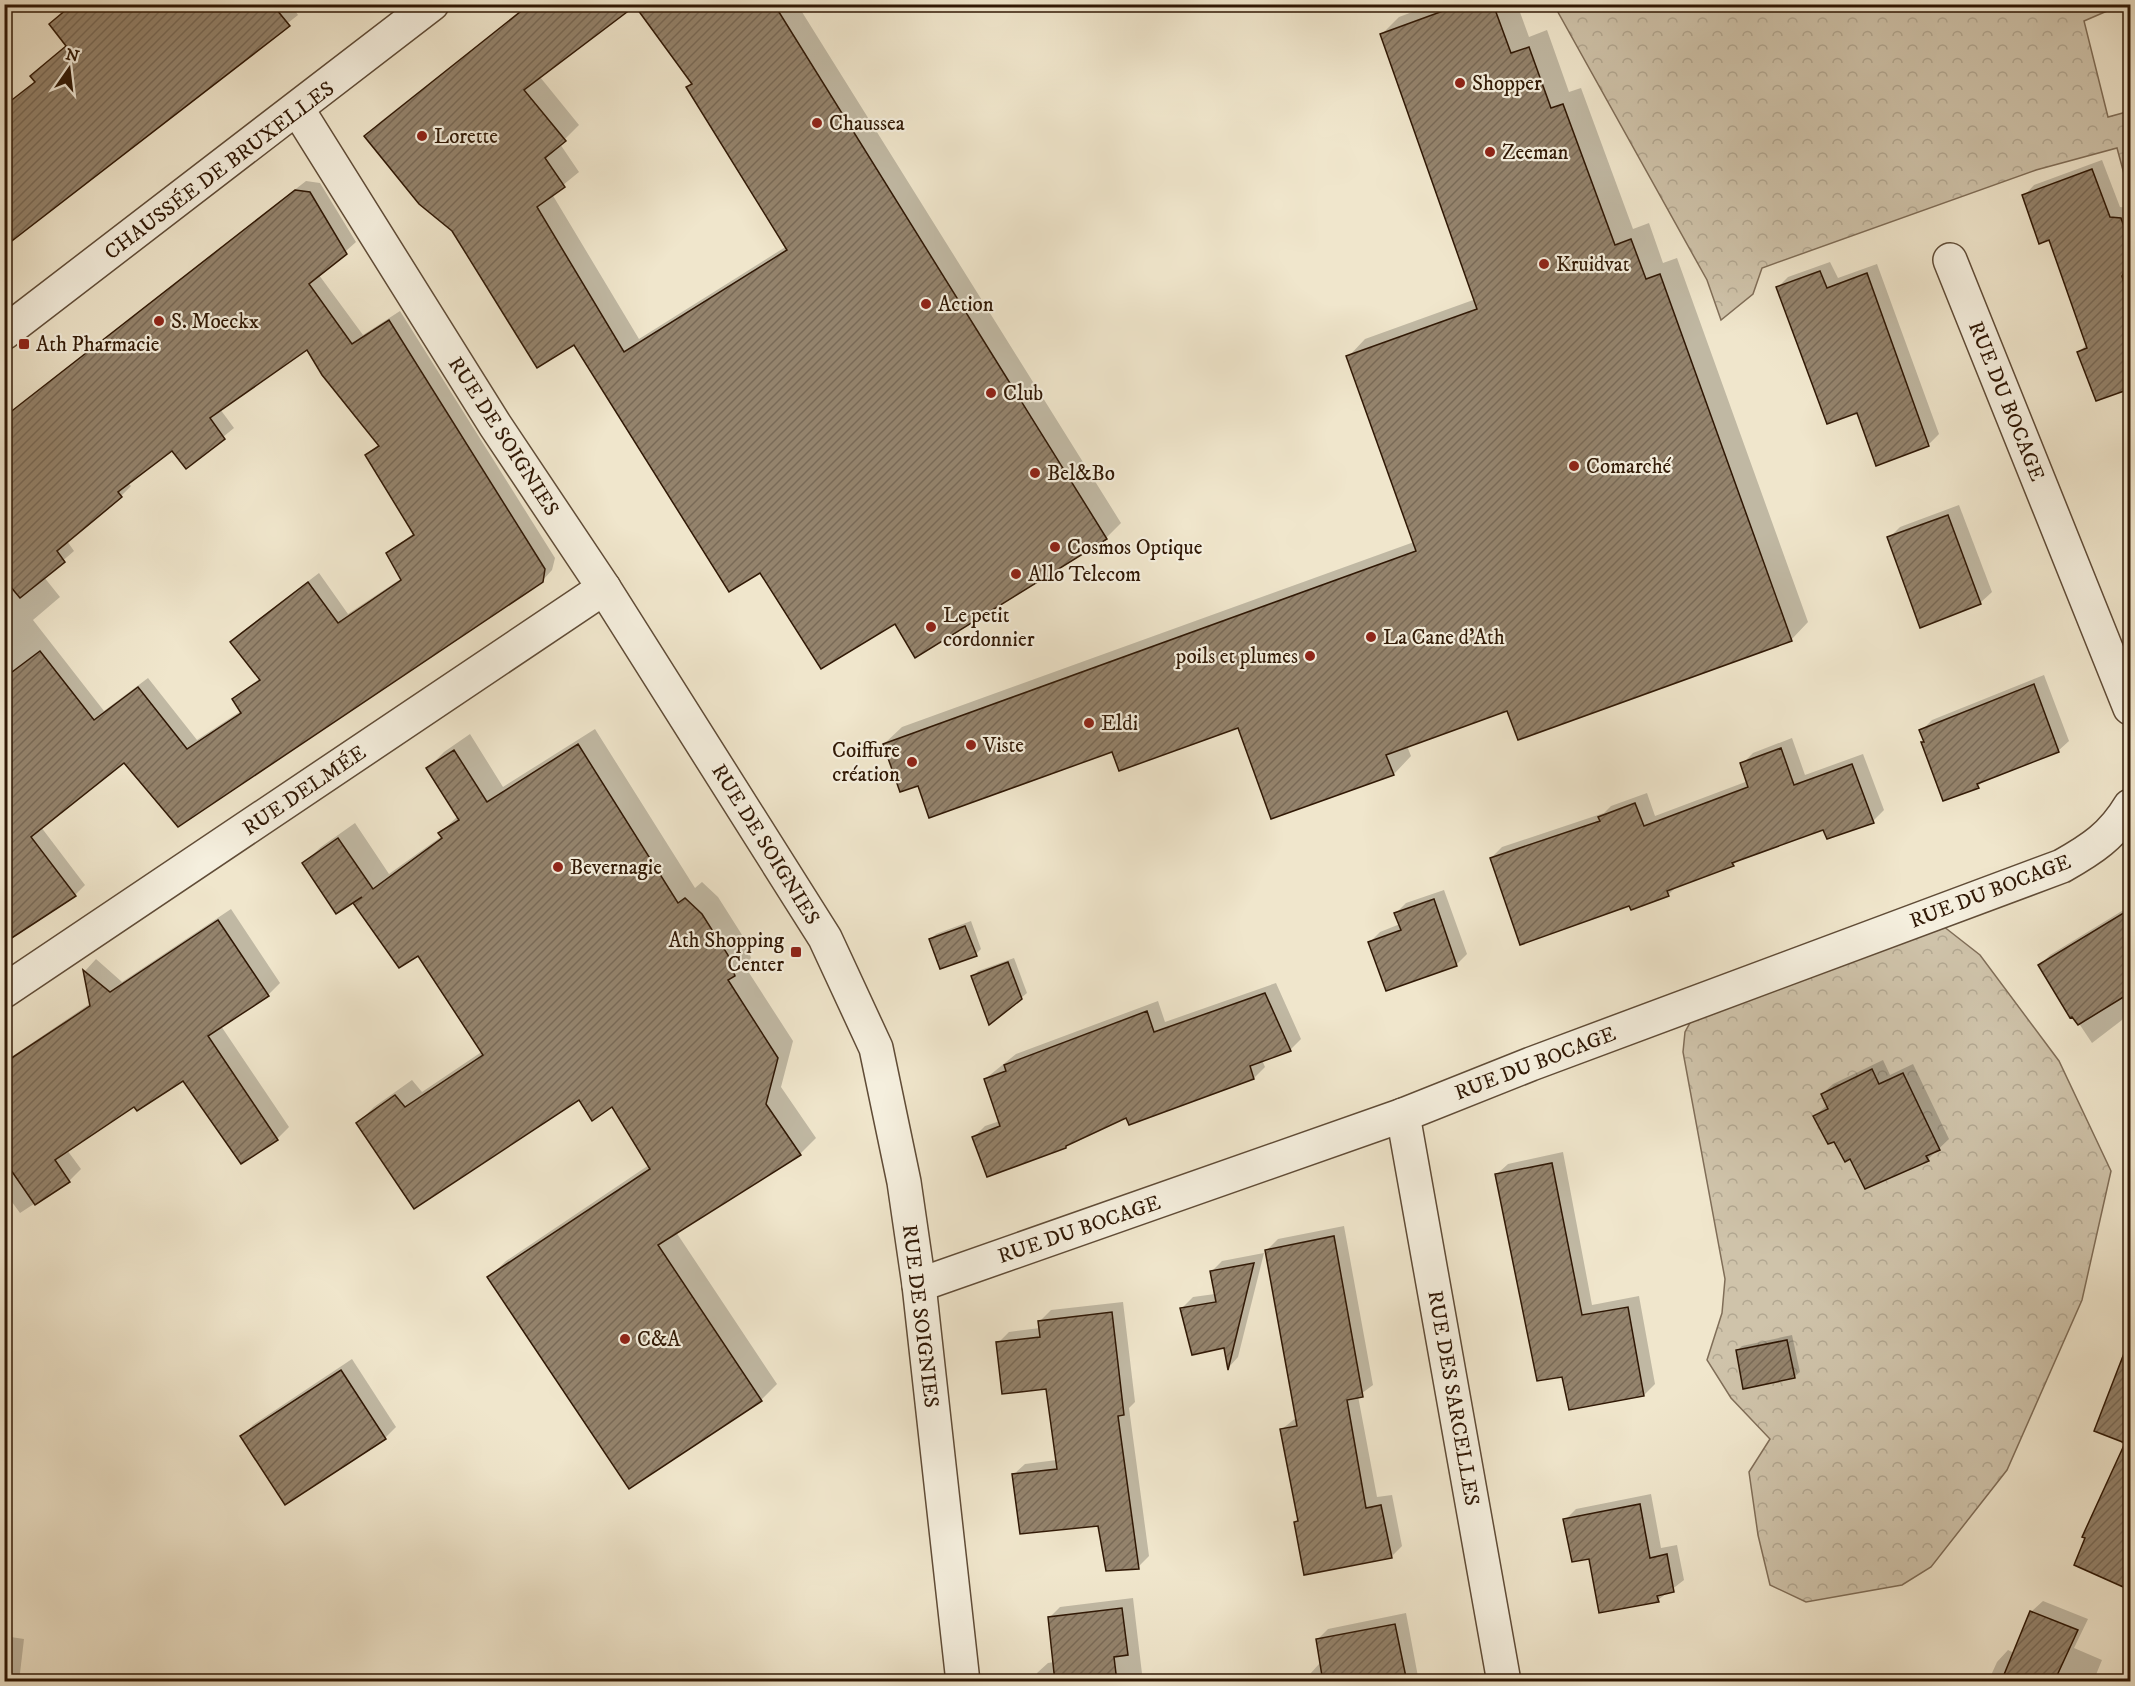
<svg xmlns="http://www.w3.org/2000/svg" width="2135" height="1686" font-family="'IM FELL DW Pica',serif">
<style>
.forest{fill:url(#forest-crowns);stroke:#806e58;stroke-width:1.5}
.shadow{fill:#0003;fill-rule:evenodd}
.building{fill:url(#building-hatch);stroke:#301805;stroke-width:1.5;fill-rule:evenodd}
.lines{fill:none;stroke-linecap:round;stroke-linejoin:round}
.minor-casing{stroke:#604c37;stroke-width:36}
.tertiary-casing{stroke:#604c37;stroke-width:36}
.minor{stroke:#f5efde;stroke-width:33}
.tertiary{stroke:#f5efde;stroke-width:33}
.poi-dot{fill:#8f2418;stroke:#f5efde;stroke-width:2}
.labels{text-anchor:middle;stroke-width:4.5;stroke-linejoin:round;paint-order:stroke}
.poi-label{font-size:21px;fill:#301805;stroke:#f5efde;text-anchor:start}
.street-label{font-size:21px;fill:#301805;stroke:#f5efde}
</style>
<defs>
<pattern id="forest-crowns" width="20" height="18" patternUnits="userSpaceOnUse" patternTransform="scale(1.5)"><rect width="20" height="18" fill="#cfc3aa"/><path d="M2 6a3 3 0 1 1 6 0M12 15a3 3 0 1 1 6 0" fill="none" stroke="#b2a791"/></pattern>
<pattern id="building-hatch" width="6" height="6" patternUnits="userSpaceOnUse" patternTransform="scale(1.5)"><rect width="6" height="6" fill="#94836c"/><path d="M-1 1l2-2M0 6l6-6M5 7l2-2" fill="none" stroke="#796a57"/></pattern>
</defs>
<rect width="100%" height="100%" fill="#f0e6cc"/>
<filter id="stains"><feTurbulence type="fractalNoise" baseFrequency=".00333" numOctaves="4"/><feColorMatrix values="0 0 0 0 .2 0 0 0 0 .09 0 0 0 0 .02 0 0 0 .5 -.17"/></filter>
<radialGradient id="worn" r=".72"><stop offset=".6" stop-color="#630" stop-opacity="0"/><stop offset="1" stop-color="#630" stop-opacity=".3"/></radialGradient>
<!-- forest -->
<g class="forest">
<polygon points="1554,5 2121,5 2084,21 2108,117 2130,111 2130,196 2117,148 2036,170 1762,268 1753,294 1721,320 1707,280"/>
<polygon points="1943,926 1980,955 2059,1061 2111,1171 2082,1300 2007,1470 1931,1567 1902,1585 1806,1602 1770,1585 1758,1535 1749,1472 1770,1439 1731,1398 1707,1360 1722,1313 1725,1279 1683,1052 1685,1032 1703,999"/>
</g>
<!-- shadow -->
<g class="shadow">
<polygon points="54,4 291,4 298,15 4,247 4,145 18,97 36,81 32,76 67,45 51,24 61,14"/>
<polygon points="530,4 540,77 579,125 560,144 579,172 552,194 639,339 787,246 688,87 693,83 636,4 797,4 1121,523 1106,538 895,622 761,571 575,343 538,366 453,230 366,136 380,122"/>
<polygon points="1434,4 1517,4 1529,37 1547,30 1569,92 1581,88 1633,229 1649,223 1663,263 1677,258 1808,622 1791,640 1508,709 1407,746 1411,756 1394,774 1272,817 1239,726 919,784 884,744 902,727 1414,542 1348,357 1365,339 1476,299 1381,35 1399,17"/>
<polygon points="2102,160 2120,207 2130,208 2130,387 2097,399 2079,352 2087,344 2050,238 2024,196 2034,185"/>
<path d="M306 181 320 183 356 242 319 275 363 335 400 311 555 558 552 570 542 581 178 825 124 761 41 827 85 885 75 895 4 942V417ZM307 348 379 444 367 456 414 533 388 553 402 578 348 614 319 573 242 632 232 642 260 678 234 700 241 711 197 740 148 678 104 711 33 620 60 597 44 577 74 551 67 541 121 496 131 486 128 483 173 449 186 467 234 428 220 409Z"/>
<polygon points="1830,262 1838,278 1877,264 1939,434 1928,445 1858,411 1778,287 1788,277"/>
<polygon points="1959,505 1992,592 1980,603 1889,538 1900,527"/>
<polygon points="2044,675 2069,741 2058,751 1986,779 1978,786 1923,743 1925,741 1921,731 1932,720"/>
<polygon points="595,729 695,888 702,882 718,897 744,938 751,958 744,965 793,1041 781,1087 816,1138 800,1154 676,1232 777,1384 761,1400 489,1277 506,1261 649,1165 612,1105 579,1098 358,1123 374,1107 412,1080 422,1092 483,1051 418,954 355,904 361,898 304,863 321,847 355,823 389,874 442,836 440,833 458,816 428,768 444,752 470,734 503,787"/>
<polygon points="1792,738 1805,775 1863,754 1884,810 1873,821 1824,828 1739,859 1733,865 1677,886 1668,895 1630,904 1491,858 1502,847 1604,813 1611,806 1647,793 1655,816 1748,781 1742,764 1753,753"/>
<polygon points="1444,890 1467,954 1456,965 1370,942 1380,932 1400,924 1396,913 1406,903"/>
<polygon points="2130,906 2130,998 2122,1020 2092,1043 2040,965 2050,955"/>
<polygon points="231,909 280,983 268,995 221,1026 289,1127 277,1139 242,1162 184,1078 134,1105 67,1150 81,1169 69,1181 20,1213 4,1191 4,1062 91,1003 85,971 96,959 122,982"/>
<polygon points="971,921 981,949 976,954 930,940 936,934"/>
<polygon points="1014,958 1027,993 1021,998 973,977 978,971"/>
<polygon points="1276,983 1301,1039 1290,1050 1262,1060 1265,1067 1254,1078 1127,1116 1071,1142 1066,1147 974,1137 985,1126 1000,1121 985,1079 1016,1054 1158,1001 1165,1022"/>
<polygon points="1883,1060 1890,1075 1913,1064 1949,1139 1928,1159 1851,1157 1815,1116 1827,1105 1822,1094 1833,1084"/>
<polygon points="1563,1152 1592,1305 1639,1296 1655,1384 1644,1395 1563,1375 1497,1174 1508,1164"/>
<polygon points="1344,1226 1373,1385 1358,1396 1377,1497 1392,1495 1402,1546 1391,1557 1296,1522 1299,1519 1282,1429 1297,1417 1267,1250 1278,1239"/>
<polygon points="1264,1253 1238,1357 1229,1367 1225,1346 1182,1308 1193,1297 1215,1294 1211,1272 1222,1261"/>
<polygon points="1123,1302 1135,1402 1129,1408 1149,1556 1138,1567 1099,1524 1013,1475 1025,1464 1057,1460 1047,1387 998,1343 1009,1332 1040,1328 1039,1322 1051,1310"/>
<polygon points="1792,1335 1800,1372 1794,1377 1737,1351 1742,1346"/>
<polygon points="352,1359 396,1427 385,1438 242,1437 253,1425"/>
<polygon points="2121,1381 2130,1385 2130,1582 2126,1586 2125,1445 2121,1443"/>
<polygon points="1651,1494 1661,1548 1677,1545 1684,1580 1658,1600 1590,1557 1565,1520 1576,1509"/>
<polygon points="1133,1598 1143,1682 1038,1682 1037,1673 1048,1663 1054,1662 1049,1618 1060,1607"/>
<polygon points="2043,1601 2088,1619 2074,1648 2102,1660 2093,1682 1988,1682 1997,1662 2008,1650 2014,1653 2031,1612"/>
<polygon points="1406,1613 1419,1682 1311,1682 1310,1674 1320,1663 1317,1640 1328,1629"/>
<polygon points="4,1636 24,1639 19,1682 4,1682"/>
<polygon points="1667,1675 1668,1682 1632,1682"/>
</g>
<!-- building -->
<g class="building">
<polygon points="73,4 272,4 290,26 4,247 4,106 35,82 30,76 66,46 49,24"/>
<path d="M530 4H774L1107 539 915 658 895 624 821 669 760 573 729 592 574 345 537 368 452 231 419 204 364 136ZM635 6 692 84 686 87 787 250 624 352 537 207 565 187 545 158 566 141 524 90Z"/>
<polygon points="1462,4 1493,4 1511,53 1529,47 1551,108 1563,104 1615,245 1631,239 1646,279 1660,274 1792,641 1518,740 1507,711 1386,755 1394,775 1271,819 1238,728 1119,771 1112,752 929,818 918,786 900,792 883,744 1416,551 1346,356 1477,309 1380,34"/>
<polygon points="2092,169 2110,217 2121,218 2130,244 2130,263 2122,276 2130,302 2130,389 2096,401 2077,352 2087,348 2049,240 2039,244 2022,195"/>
<polygon points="295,190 310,192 347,254 309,284 352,344 389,320 545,569 543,582 178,827 124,763 31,837 76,896 4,943 4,678 40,651 94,720 138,687 187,749 241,713 232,699 260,680 230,642 308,582 338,623 401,580 386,553 414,535 365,455 379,446 322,375 307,350 210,418 225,439 186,469 172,451 118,492 122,497 57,551 65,562 20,598 4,579 4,417"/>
<polygon points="1820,271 1827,288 1867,273 1929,446 1876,466 1857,413 1827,424 1776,287"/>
<polygon points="1948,515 1981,604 1920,628 1887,537"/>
<polygon points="2034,684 2059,752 1977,784 1979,788 1943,801 1921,742 1924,742 1919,730"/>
<polygon points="578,744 678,903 685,898 702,914 728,955 735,976 728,980 778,1058 766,1104 801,1155 658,1245 762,1401 629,1489 487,1277 650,1169 612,1107 592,1121 579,1100 414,1209 356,1123 395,1095 405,1107 483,1055 418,956 399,968 353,903 362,897 336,914 302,863 338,838 373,889 442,838 438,833 459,820 426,768 454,750 487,802"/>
<polygon points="1781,748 1794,785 1852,764 1874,823 1827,839 1823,830 1732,863 1734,866 1667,891 1669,896 1631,910 1629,906 1520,945 1490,858 1600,821 1598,817 1635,803 1644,826 1748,787 1740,763"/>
<polygon points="1434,899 1457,966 1386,991 1368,942 1401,930 1394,913"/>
<polygon points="2130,909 2130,993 2078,1025 2072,1017 2070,1018 2038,965"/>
<polygon points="218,920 269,996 208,1036 278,1140 241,1164 183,1081 137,1111 134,1107 55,1160 70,1182 35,1205 4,1160 4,1063 90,1006 83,970 110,992"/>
<polygon points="965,926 977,956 940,969 929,939"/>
<polygon points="1008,962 1022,999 989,1025 971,976"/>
<polygon points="1265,993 1291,1051 1250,1066 1254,1079 1129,1125 1126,1118 1066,1146 1066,1148 987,1177 972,1137 1000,1126 984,1079 1006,1071 1004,1065 1147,1011 1154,1032"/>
<polygon points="1872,1069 1879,1084 1903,1073 1940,1150 1926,1156 1929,1161 1865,1189 1850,1159 1845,1162 1834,1142 1828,1144 1813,1116 1828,1109 1821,1094"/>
<polygon points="1552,1163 1582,1315 1628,1307 1644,1396 1569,1410 1562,1377 1537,1381 1495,1174"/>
<polygon points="1334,1236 1363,1397 1347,1400 1366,1508 1381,1505 1392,1558 1304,1575 1294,1522 1298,1521 1280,1429 1297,1426 1265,1250"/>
<polygon points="1254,1263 1228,1370 1224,1348 1192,1355 1180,1308 1216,1302 1210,1271"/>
<polygon points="1112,1312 1124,1415 1118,1416 1139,1569 1106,1571 1098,1526 1020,1534 1012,1474 1057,1469 1046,1389 1002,1394 996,1342 1040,1337 1038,1321"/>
<polygon points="1787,1340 1795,1378 1743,1389 1736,1350"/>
<polygon points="2128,1343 2130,1343 2130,1590 2074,1565 2085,1538 2082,1537 2125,1443 2094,1431"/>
<polygon points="341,1370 386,1439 285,1505 240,1436"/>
<polygon points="1640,1504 1650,1558 1667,1554 1674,1592 1657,1596 1659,1602 1599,1613 1589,1559 1572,1562 1563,1519"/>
<polygon points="1122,1608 1128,1655 1114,1657 1117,1682 1055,1682 1048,1617"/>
<polygon points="2030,1611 2078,1630 2054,1682 2001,1682"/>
<polygon points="1395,1624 1407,1682 1323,1682 1316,1639"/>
</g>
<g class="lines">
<!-- minor casing -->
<g class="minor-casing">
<g id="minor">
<polyline points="1950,260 2130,708"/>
<polyline points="4,991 604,588"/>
<polyline points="1403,1115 1504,1682"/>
<path d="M919 1285 1403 1115 1531 1064 2062 866C2092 849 2112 836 2130 806"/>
</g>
</g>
<!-- tertiary casing -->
<g class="tertiary-casing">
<g id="tertiary">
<polyline points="298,110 495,425 604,588 825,938 876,1048 904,1182 919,1285 963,1682"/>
<polyline points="4,333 432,4"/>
</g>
</g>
<!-- minor -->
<use href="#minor" class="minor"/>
<!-- tertiary -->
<use href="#tertiary" class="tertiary"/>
</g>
<!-- markers -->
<g class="poi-dot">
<circle cx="1460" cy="83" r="6"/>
<circle cx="817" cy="123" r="6"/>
<circle cx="422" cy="136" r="6"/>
<circle cx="1490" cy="152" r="6"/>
<circle cx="1544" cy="264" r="6"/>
<circle cx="926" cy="304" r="6"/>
<circle cx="159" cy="321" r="6"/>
<rect x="18" y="338" width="12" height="12" rx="3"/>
<circle cx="991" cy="393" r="6"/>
<circle cx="1574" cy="466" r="6"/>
<circle cx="1035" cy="473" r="6"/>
<circle cx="1055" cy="547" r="6"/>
<circle cx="1016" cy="574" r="6"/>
<circle cx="931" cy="627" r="6"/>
<circle cx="1371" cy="637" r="6"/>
<circle cx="1310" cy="656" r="6"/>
<circle cx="1089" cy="723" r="6"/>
<circle cx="971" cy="745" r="6"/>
<circle cx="912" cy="762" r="6"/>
<circle cx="558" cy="867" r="6"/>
<rect x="790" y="946" width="12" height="12" rx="3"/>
<circle cx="625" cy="1339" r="6"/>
</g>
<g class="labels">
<!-- poi labels -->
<g class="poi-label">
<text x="1472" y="90">Shopper</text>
<text x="829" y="130">Chaussea</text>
<text x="434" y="143">Lorette</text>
<text x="1502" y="159">Zeeman</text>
<text x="1556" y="271">Kruidvat</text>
<text x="938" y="311">Action</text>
<text x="171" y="328">S. Moeckx</text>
<text x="36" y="351">Ath Pharmacie</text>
<text x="1003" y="400">Club</text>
<text x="1586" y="473">Comarché</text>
<text x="1047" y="480">Bel&amp;Bo</text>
<text x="1067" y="554">Cosmos Optique</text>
<text x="1028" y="581">Allo Telecom</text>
<text x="943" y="622">Le petit<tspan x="943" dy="24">cordonnier</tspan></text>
<text x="1383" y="644">La Cane d'Ath</text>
<text x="1298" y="663" text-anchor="end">poils et plumes</text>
<text x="1101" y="730">Eldi</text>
<text x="983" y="752">Viste</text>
<text x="900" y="757" text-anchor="end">Coiffure<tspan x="900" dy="24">création</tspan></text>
<text x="570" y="874">Bevernagie</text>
<text x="784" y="947" text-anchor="end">Ath Shopping<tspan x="784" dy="24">Center</tspan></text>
<text x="637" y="1346">C&amp;A</text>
</g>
<!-- street labels -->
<g class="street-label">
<text transform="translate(219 170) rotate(-37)" y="7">CHAUSSÉE DE BRUXELLES</text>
<text transform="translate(2007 401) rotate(68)" y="7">RUE DU BOCAGE</text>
<text transform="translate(504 436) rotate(57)" y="7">RUE DE SOIGNIES</text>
<text transform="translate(304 790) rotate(-34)" y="7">RUE DELMÉE</text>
<text transform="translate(766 844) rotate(58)" y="7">RUE DE SOIGNIES</text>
<text transform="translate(1990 891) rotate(-21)" y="7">RUE DU BOCAGE</text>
<text transform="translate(1535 1063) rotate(-21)" y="7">RUE DU BOCAGE</text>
<text transform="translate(1079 1229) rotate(-19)" y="7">RUE DU BOCAGE</text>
<text transform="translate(921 1316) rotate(83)" y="7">RUE DE SOIGNIES</text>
<text transform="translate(1454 1398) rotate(80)" y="7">RUE DES SARCELLES</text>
</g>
</g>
<!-- margin -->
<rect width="2135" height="1686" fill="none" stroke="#f0e6cc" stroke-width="24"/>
<rect x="6" y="6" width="2123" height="1674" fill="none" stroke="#301805" stroke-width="3"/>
<rect x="12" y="12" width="2111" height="1662" fill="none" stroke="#301805" stroke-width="1.5"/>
<!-- north arrow -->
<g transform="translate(69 69) rotate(14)" stroke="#f5efde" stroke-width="4.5" paint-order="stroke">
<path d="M0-4.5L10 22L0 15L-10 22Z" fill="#301805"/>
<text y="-9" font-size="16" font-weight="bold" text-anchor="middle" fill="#301805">N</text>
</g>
<rect width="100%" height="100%" filter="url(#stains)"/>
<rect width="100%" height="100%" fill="url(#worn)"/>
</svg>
